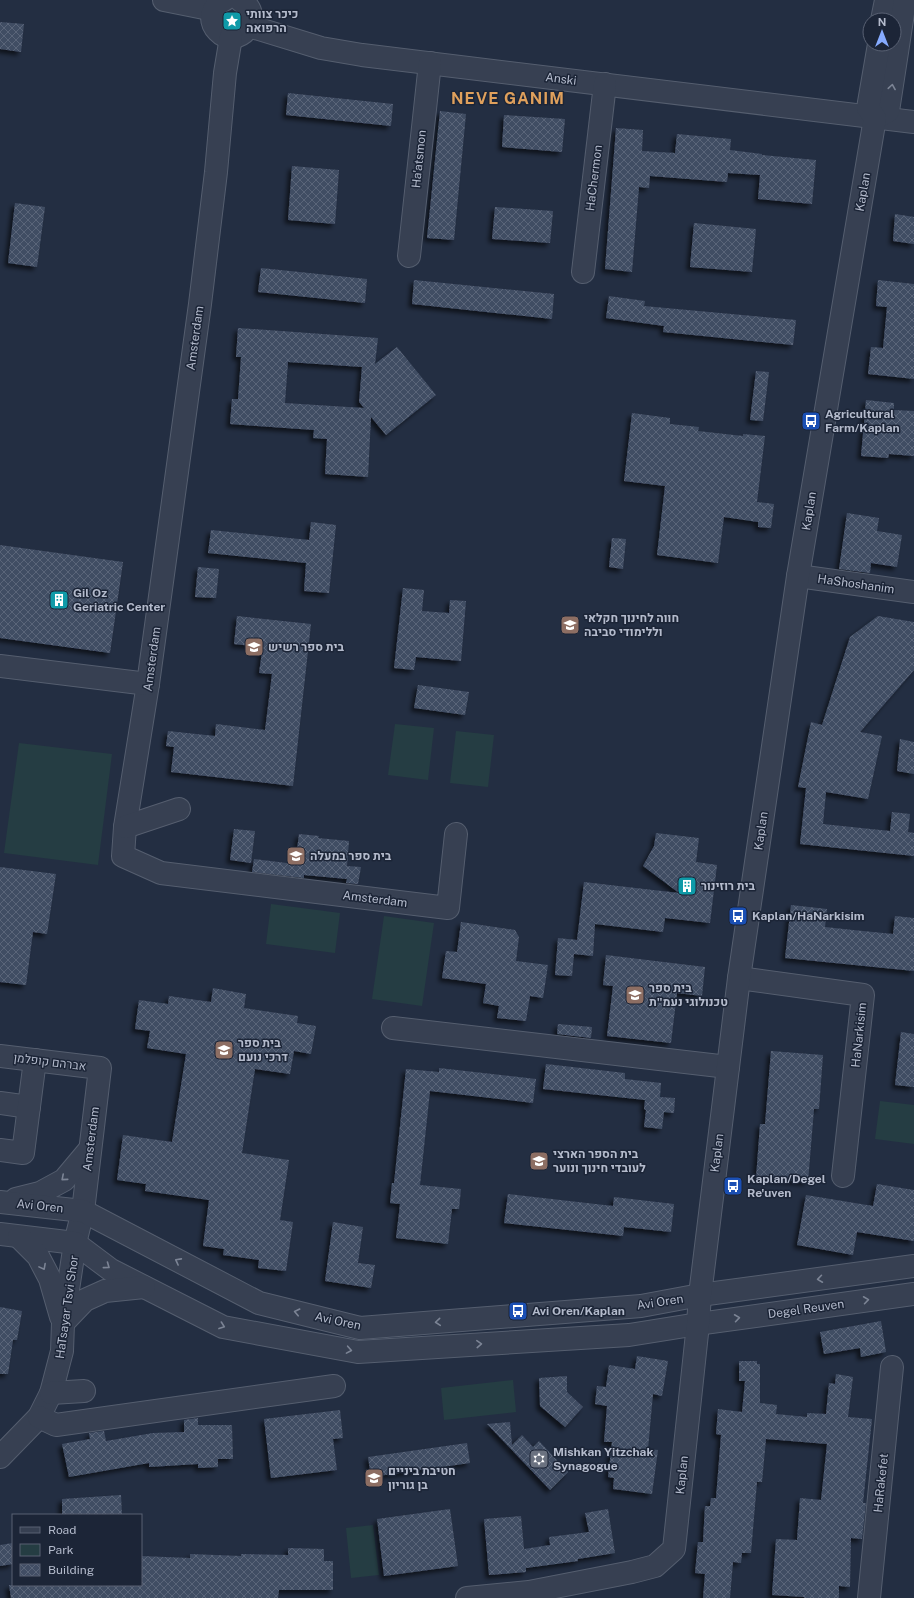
<svg xmlns="http://www.w3.org/2000/svg" width="914" height="1598" font-family="'Public Sans',Heebo,sans-serif">
<style>
.green{fill:#253d43}
.building{fill:url(#building-cross-hatch);fill-rule:evenodd;filter:url(#shadow)}
.lines{fill:none;stroke-linecap:round;stroke-linejoin:round}
.minor-casing{stroke:#555e6f;stroke-width:24}
.minor{stroke:#374052;stroke-width:22}
.oneway{stroke:#7c8495}
.labels{text-anchor:middle;stroke-width:3;stroke-linejoin:round;paint-order:stroke}
.poi-label{font-size:12px;font-weight:bold;fill:#b4bbcc;stroke:#1c2537;text-anchor:start}
.street-label{font-size:12px;fill:#b4bbcc;stroke:#1c2537}
.district-label{font-size:16px;font-weight:bold;letter-spacing:1px;fill:#dfa05c;stroke:#1c2537}
</style>
<defs>
<pattern id="building-cross-hatch" width="8" height="8" patternUnits="userSpaceOnUse"><rect width="8" height="8" fill="#414d64"/><path d="M0 0l8 8M0 8l8-8" fill="none" stroke="#5a6579"/></pattern>
<filter id="shadow"><feDropShadow dx="-3.5" dy="3.5" stdDeviation="2" flood-color="#0009"/></filter>
</defs>
<rect width="100%" height="100%" fill="#232e42"/>
<!-- green -->
<g class="green">
<polygon points="395,724 434,728 428,780 388,775"/>
<polygon points="456,731 494,735 488,787 450,783"/>
<polygon points="19,743 112,754 98,865 4,853"/>
<polygon points="271,904 340,913 335,953 266,944"/>
<polygon points="384,916 434,923 422,1006 372,999"/>
<polygon points="880,1101 914,1105 914,1144 875,1139"/>
<polygon points="513,1380 516,1412 444,1420 441,1388"/>
<polygon points="373,1525 379,1575 351,1578 346,1528"/>
</g>
<!-- building -->
<g class="building">
<polygon points="0,22 24,24 21,52 0,49"/>
<polygon points="288,93 393,104 391,126 286,115"/>
<polygon points="440,111 466,114 454,240 427,238"/>
<polygon points="504,115 565,119 562,152 502,147"/>
<polygon points="616,128 643,130 642,151 675,153 677,134 731,139 730,150 762,154 762,155 816,160 812,204 758,199 760,175 728,173 727,182 650,176 649,188 639,187 632,272 605,269"/>
<polygon points="292,166 339,170 335,224 288,220"/>
<polygon points="15,203 45,207 37,267 8,263"/>
<polygon points="495,207 553,211 550,243 492,239"/>
<polygon points="895,214 914,217 914,244 893,241"/>
<polygon points="694,223 756,229 752,272 690,267"/>
<polygon points="261,268 367,279 365,303 258,292"/>
<polygon points="414,280 554,294 552,319 412,304"/>
<polygon points="878,280 914,284 914,379 868,374 871,347 883,348 887,307 876,306"/>
<polygon points="609,296 645,301 644,306 796,320 793,345 663,332 664,326 606,318"/>
<path d="M238 328 378 338 375 364 397 347 436 395 386 435 371 417 368 477 325 474 327 439 313 438 314 430 230 424 232 399H238L241 357H236ZM288 362 362 367 359 402 364 408 285 403Z"/>
<polygon points="756,371 769,372 763,421 750,420"/>
<polygon points="866,400 894,403 894,410 914,411 914,456 889,454 888,458 861,456"/>
<polygon points="632,413 670,418 670,424 699,427 698,431 743,436 743,434 765,436 757,502 774,504 771,528 758,527 758,522 724,517 718,563 657,555 665,486 624,481"/>
<polygon points="847,513 879,518 877,531 902,535 897,567 871,563 870,573 839,569"/>
<polygon points="311,522 336,525 329,593 304,591 306,563 208,553 211,530 309,540"/>
<polygon points="612,538 626,539 623,569 609,567"/>
<polygon points="0,545 123,562 110,653 0,638"/>
<polygon points="198,567 219,569 216,598 195,597"/>
<polygon points="403,588 424,590 422,611 449,613 450,600 466,601 461,661 416,657 414,670 394,668"/>
<polygon points="237,616 311,624 293,786 171,772 174,747 166,746 168,731 215,736 216,724 265,730 272,674 259,673 262,652 252,651 252,646 234,644"/>
<polygon points="878,616 914,622 914,670 860,732 882,736 868,799 826,792 823,824 890,831 892,812 910,814 908,832 914,833 914,856 800,844 806,788 798,787 811,722 822,725 850,637"/>
<polygon points="418,685 469,692 465,715 414,708"/>
<polygon points="900,739 914,742 914,774 897,771"/>
<polygon points="234,829 255,831 251,863 230,860"/>
<polygon points="656,833 699,838 696,862 717,865 710,923 665,918 663,932 595,924 593,956 574,954 572,976 555,975 558,938 577,940 584,882 679,893 643,866 654,846"/>
<polygon points="299,834 319,836 318,838 349,841 347,866 361,867 358,884 346,883 347,879 304,875 304,878 252,872 254,859 295,864"/>
<polygon points="0,867 56,874 47,934 33,932 26,985 0,982"/>
<polygon points="791,905 827,909 825,927 853,930 893,934 895,916 914,918 914,971 785,958"/>
<polygon points="461,922 515,930 519,937 516,961 548,965 543,998 530,996 526,1021 497,1018 499,1006 483,1003 486,984 442,978 446,951 457,952"/>
<polygon points="606,955 705,967 702,996 677,993 671,1043 607,1036 613,986 603,985"/>
<polygon points="213,988 246,994 244,1008 298,1016 297,1023 316,1026 311,1054 294,1051 290,1074 255,1069 242,1153 289,1160 280,1220 293,1222 286,1271 258,1268 259,1260 223,1255 224,1249 203,1246 209,1200 145,1191 146,1184 117,1180 123,1135 172,1142 186,1054 147,1048 150,1031 135,1029 139,1000 168,1004 169,996 211,1002"/>
<polygon points="558,1024 592,1027 591,1038 557,1034"/>
<polygon points="901,1032 914,1034 914,1087 895,1085"/>
<polygon points="771,1051 823,1055 819,1109 814,1109 808,1182 756,1178 760,1124 765,1124"/>
<polygon points="546,1064 625,1073 625,1079 661,1083 660,1097 675,1098 674,1113 664,1112 662,1129 644,1127 646,1110 644,1109 645,1100 543,1089"/>
<polygon points="439,1068 536,1079 533,1103 430,1091 420,1185 461,1189 459,1209 452,1209 448,1244 396,1238 400,1204 390,1203 392,1183 394,1183 406,1069 439,1072"/>
<polygon points="877,1184 914,1190 914,1241 857,1232 853,1255 797,1245 806,1195 873,1206"/>
<polygon points="508,1194 613,1206 614,1197 674,1204 671,1232 624,1227 623,1236 504,1223"/>
<polygon points="333,1222 363,1227 358,1263 375,1265 371,1288 325,1281"/>
<polygon points="0,1307 22,1311 17,1340 13,1340 8,1374 0,1374"/>
<polygon points="881,1321 886,1352 861,1357 860,1348 824,1354 820,1332"/>
<polygon points="637,1356 668,1361 662,1396 653,1394 648,1449 658,1450 652,1494 613,1489 614,1478 608,1477 612,1442 604,1442 607,1406 595,1404 597,1386 606,1387 609,1365 635,1369"/>
<polygon points="739,1361 757,1361 757,1364 760,1364 760,1403 777,1405 776,1414 807,1417 807,1413 826,1414 829,1383 835,1384 836,1374 853,1377 848,1417 872,1419 863,1503 866,1503 862,1539 851,1538 850,1587 839,1586 839,1598 804,1598 804,1597 772,1595 776,1539 797,1540 800,1498 821,1500 827,1444 766,1439 762,1482 757,1482 751,1553 742,1553 741,1563 733,1562 730,1598 703,1598 705,1574 695,1573 698,1542 703,1542 705,1506 710,1506 711,1498 716,1498 721,1435 716,1434 718,1409 742,1412 745,1381 739,1381"/>
<polygon points="567,1376 567,1392 583,1407 565,1427 540,1406 539,1378"/>
<polygon points="340,1410 343,1438 333,1439 337,1470 271,1478 264,1419"/>
<polygon points="198,1418 198,1425 232,1425 233,1459 218,1459 218,1467 198,1468 198,1464 149,1467 149,1463 69,1477 62,1444 90,1439 89,1433 104,1431 106,1441 153,1433 184,1432 184,1420"/>
<polygon points="510,1422 512,1445 522,1435 533,1447 539,1441 568,1472 550,1490 487,1424"/>
<polygon points="467,1443 470,1463 371,1477 368,1457"/>
<polygon points="121,1495 122,1515 62,1515 62,1499"/>
<polygon points="450,1509 458,1566 384,1576 377,1519"/>
<polygon points="608,1509 615,1553 578,1559 578,1561 526,1568 526,1572 489,1575 484,1519 521,1516 524,1549 550,1545 549,1537 589,1532 585,1513"/>
<polygon points="13,1543 13,1564 0,1566 0,1545"/>
<polygon points="288,1548 324,1549 324,1561 333,1561 333,1590 279,1590 278,1598 11,1598 9,1585 141,1585 141,1556 190,1558 190,1554 241,1556 241,1554 288,1555"/>
</g>
<g class="lines">
<!-- minor casing -->
<g class="minor-casing">
<g id="minor">
<polyline points="164,0 214,10"/>
<path d="M224 0C217 3 213 10 212 17 212 22 214 27 218 31 237 51 268 17 240 0"/>
<polyline points="882,20 886,0"/>
<polyline points="249,26 321,48 362,55 914,122"/>
<polyline points="231,37 225,73 216,172 200,304 148,684 125,827 123,856 161,873 448,908 456,834"/>
<polyline points="875,118 888,111 905,0"/>
<polyline points="409,256 430,63"/>
<polyline points="583,272 605,84"/>
<polyline points="798,576 914,592"/>
<polyline points="0,666 148,684"/>
<polyline points="125,827 179,809"/>
<polyline points="739,978 863,995 843,1176"/>
<polyline points="393,1028 728,1067"/>
<polyline points="0,1056 100,1068 83,1211 75,1243 63,1323 62,1351 51,1393 39,1417 0,1457"/>
<polyline points="0,1103 29,1107"/>
<polyline points="0,1150 23,1153 35,1060"/>
<polyline points="16,1199 40,1193 64,1180 90,1149"/>
<polyline points="0,1202 83,1211 259,1303 360,1328 641,1306 700,1295 914,1266"/>
<polyline points="0,1234 75,1243 111,1270 223,1327 358,1352 629,1335 698,1324 914,1294"/>
<polyline points="19,1237 38,1256 50,1279 61,1317"/>
<polyline points="63,1323 85,1300 105,1291 144,1287"/>
<polyline points="51,1393 84,1391"/>
<polyline points="39,1417 56,1425 334,1386"/>
<polyline points="467,1598 529,1592 632,1572 655,1566 674,1549 698,1324 700,1295 739,978 798,576 875,118 868,108 879,44"/>
<polyline points="869,1598 892,1367"/>
</g>
</g>
<!-- minor -->
<use href="#minor" class="minor"/>
</g>
<!-- one-way arrows -->
<defs><path id="oneway-chevron" d="M-2-3.5L2.5 0L-2 3.5" fill="none" stroke-width="1.6" stroke-linecap="round" stroke-linejoin="round"/></defs>
<g class="oneway">
<use href="#oneway-chevron" transform="translate(892 87) rotate(-81)"/>
<use href="#oneway-chevron" transform="translate(64 1178) rotate(139)"/>
<use href="#oneway-chevron" transform="translate(178 1261) rotate(-152)"/>
<use href="#oneway-chevron" transform="translate(107 1266) rotate(36)"/>
<use href="#oneway-chevron" transform="translate(43 1267) rotate(62)"/>
<use href="#oneway-chevron" transform="translate(820 1279) rotate(172)"/>
<use href="#oneway-chevron" transform="translate(866 1300) rotate(-8)"/>
<use href="#oneway-chevron" transform="translate(297 1312) rotate(-167)"/>
<use href="#oneway-chevron" transform="translate(737 1318) rotate(-8)"/>
<use href="#oneway-chevron" transform="translate(438 1322) rotate(175)"/>
<use href="#oneway-chevron" transform="translate(222 1326) rotate(20)"/>
<use href="#oneway-chevron" transform="translate(479 1344) rotate(-3)"/>
<use href="#oneway-chevron" transform="translate(349 1350) rotate(10)"/>
</g>
<!-- icons -->
<defs>
<g id="sight-square" transform="scale(1)"><rect x="-9" y="-9" width="18" height="18" rx="4" fill="#0f9aa8" stroke="#1c2537"/><path d="M0-6L1.8-2.2L6-1.7L2.9 1.2L3.7 5.4L0 3.3L-3.7 5.4L-2.9 1.2L-6-1.7L-1.8-2.2Z" fill="#fff"/></g>
<g id="bus-square" transform="scale(1)"><rect x="-9" y="-9" width="18" height="18" rx="4" fill="#1a4fb4" stroke="#1c2537"/><path d="M-5-6H5V4H4V6H2V4H-2V6H-4V4H-5ZM-3.5-4V0h7V-4ZM-3.5 1.2v1.5H-2V1.2ZM2 1.2v1.5H3.5V1.2Z" fill="#fff"/></g>
<g id="building-square" transform="scale(1)"><rect x="-9" y="-9" width="18" height="18" rx="4" fill="#0f9aa8" stroke="#1c2537"/><path d="M-4-6H4V6H1V3H-1V6H-4ZM-2.5-4.3h1.7v1.8h-1.7ZM.8-4.3h1.7v1.8H.8ZM-2.5-1h1.7V.8h-1.7ZM.8-1h1.7V.8H.8Z" fill="#fff"/></g>
<g id="school-square" transform="scale(1)"><rect x="-9" y="-9" width="18" height="18" rx="4" fill="#8d6e63" stroke="#1c2537"/><path d="M0-5L7-2L0 1L-7-2ZM-4 1L0 2.5L4 1V4Q0 6-4 4Z" fill="#fff"/></g>
<g id="synagogue-square" transform="scale(1)"><rect x="-9" y="-9" width="18" height="18" rx="4" fill="#6b7280" stroke="#1c2537"/><path d="M0-6.5L5.6 3.2H-5.6ZM0 6.5L5.6-3.2H-5.6Z" fill="#fff"/></g>
</defs>
<g fill-rule="evenodd">
<use href="#sight-square" x="232" y="21"/>
<use href="#bus-square" x="811" y="421"/>
<use href="#building-square" x="59" y="600"/>
<use href="#school-square" x="570" y="625"/>
<use href="#school-square" x="254" y="647"/>
<use href="#school-square" x="296" y="856"/>
<use href="#building-square" x="687" y="886"/>
<use href="#bus-square" x="738" y="916"/>
<use href="#school-square" x="635" y="995"/>
<use href="#school-square" x="224" y="1050"/>
<use href="#school-square" x="539" y="1161"/>
<use href="#bus-square" x="733" y="1186"/>
<use href="#bus-square" x="518" y="1311"/>
<use href="#synagogue-square" x="539" y="1459"/>
<use href="#school-square" x="374" y="1478"/>
</g>
<g class="labels">
<!-- poi labels -->
<g class="poi-label">
<text x="246" y="18">כיכר צוותי<tspan x="246" dy="14">הרפואה</tspan></text>
<text x="825" y="418">Agricultural<tspan x="825" dy="14">Farm/Kaplan</tspan></text>
<text x="73" y="597">Gil Oz<tspan x="73" dy="14">Geriatric Center</tspan></text>
<text x="584" y="622">חווה לחינוך חקלאי<tspan x="584" dy="14">וללימודי סביבה</tspan></text>
<text x="268" y="651">בית ספר רשיש</text>
<text x="310" y="860">בית ספר במעלה</text>
<text x="701" y="890">בית רוזינור</text>
<text x="752" y="920">Kaplan/HaNarkisim</text>
<text x="649" y="992">בית ספר<tspan x="649" dy="14">טכנולוגי נעמ"ת</tspan></text>
<text x="238" y="1047">בית ספר<tspan x="238" dy="14">דרכי נועם</tspan></text>
<text x="553" y="1158">בית הספר הארצי<tspan x="553" dy="14">לעובדי חינוך ונוער</tspan></text>
<text x="747" y="1183">Kaplan/Degel<tspan x="747" dy="14">Re'uven</tspan></text>
<text x="532" y="1315">Avi Oren/Kaplan</text>
<text x="553" y="1456">Mishkan Yitzchak<tspan x="553" dy="14">Synagogue</tspan></text>
<text x="388" y="1475">חטיבת ביניים<tspan x="388" dy="14">בן גוריון</tspan></text>
</g>
<!-- street labels -->
<g class="street-label">
<text transform="translate(561 79) rotate(7)" y="4">Anski</text>
<text transform="translate(419 159) rotate(-84)" y="4">Ha'atsmon</text>
<text transform="translate(594 178) rotate(-83)" y="4">HaChermon</text>
<text transform="translate(863 192) rotate(-80)" y="4">Kaplan</text>
<text transform="translate(195 338) rotate(-82)" y="4">Amsterdam</text>
<text transform="translate(809 511) rotate(-81)" y="4">Kaplan</text>
<text transform="translate(856 584) rotate(8)" y="4">HaShoshanim</text>
<text transform="translate(152 659) rotate(-82)" y="4">Amsterdam</text>
<text transform="translate(761 831) rotate(-82)" y="4">Kaplan</text>
<text transform="translate(375 899) rotate(7)" y="4">Amsterdam</text>
<text transform="translate(859 1035) rotate(-84)" y="4">HaNarkisim</text>
<text transform="translate(50 1062) rotate(7)" y="4">אברהם קופלמן</text>
<text transform="translate(91 1139) rotate(-83)" y="4">Amsterdam</text>
<text transform="translate(717 1153) rotate(-83)" y="4">Kaplan</text>
<text transform="translate(40 1206) rotate(6)" y="4">Avi Oren</text>
<text transform="translate(660 1302) rotate(-9)" y="4">Avi Oren</text>
<text transform="translate(67 1307) rotate(-82)" y="4">HaTsayar Tsvi Shor</text>
<text transform="translate(806 1309) rotate(-8)" y="4">Degel Reuven</text>
<text transform="translate(338 1321) rotate(12)" y="4">Avi Oren</text>
<text transform="translate(682 1475) rotate(-84)" y="4">Kaplan</text>
<text transform="translate(881 1483) rotate(-84)" y="4">HaRakefet</text>
</g>
<!-- district labels -->
<g class="district-label">
<text x="508" y="104">NEVE GANIM</text>
</g>
</g>
<!-- legend -->
<rect x="12" y="1514" width="130" height="72" fill="#1c2537" stroke="#596173"/>
<rect x="20" y="1527" width="20" height="6" fill="#374052" stroke="#596173"/>
<text x="48" y="1534" font-size="12" fill="#b4bbcc">Road</text>
<rect x="20" y="1544" width="20" height="12" fill="#253d43" stroke="#596173"/>
<text x="48" y="1554" font-size="12" fill="#b4bbcc">Park</text>
<rect x="20" y="1564" width="20" height="12" fill="url(#building-cross-hatch)" stroke="#596173"/>
<text x="48" y="1574" font-size="12" fill="#b4bbcc">Building</text>
<!-- north arrow -->
<g transform="translate(882 32)"><circle r="19" fill="#1c2537" stroke="#596173"/>
<path d="M0-3L7 15L0 10L-7 15Z" fill="#86abff"/>
<text y="-6" font-size="11" font-weight="bold" text-anchor="middle" fill="#b4bbcc">N</text>
</g>
</svg>
